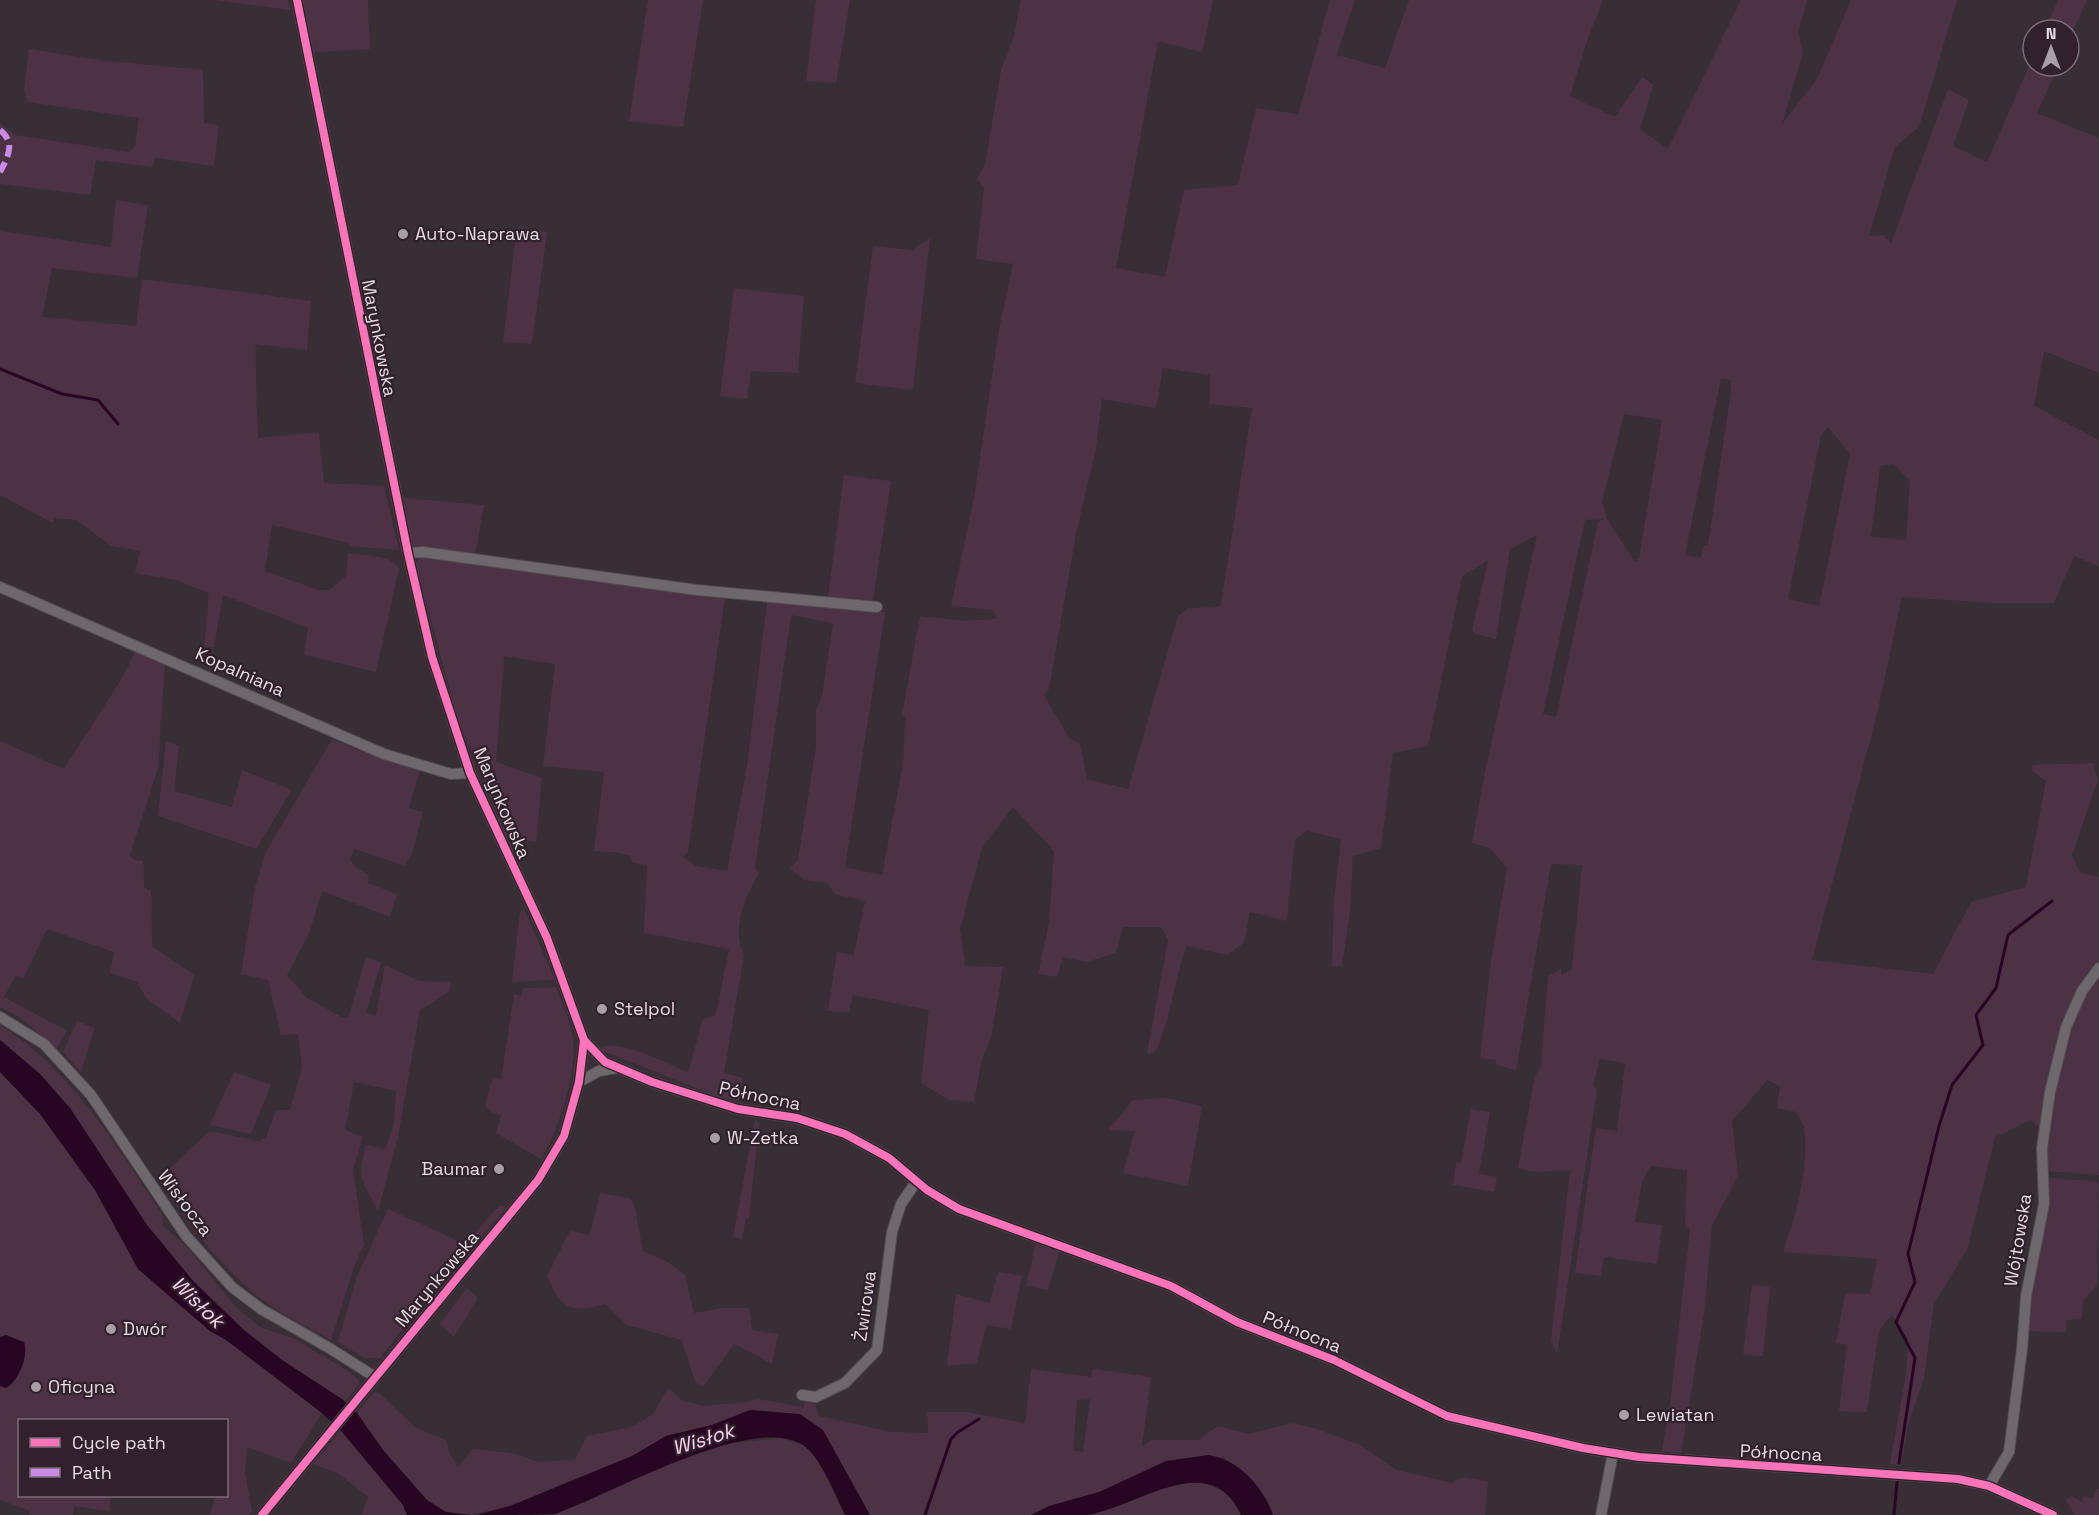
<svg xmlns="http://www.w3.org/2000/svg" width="2099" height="1515" font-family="'Space Grotesk',sans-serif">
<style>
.green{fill:#4d3246;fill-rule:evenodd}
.water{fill:#290524}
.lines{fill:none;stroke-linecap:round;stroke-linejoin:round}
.stream{stroke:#290524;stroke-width:3}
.minor-casing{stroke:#534b50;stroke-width:12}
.minor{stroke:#6e686c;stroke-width:10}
.quiet{stroke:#ca8be6;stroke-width:6;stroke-dasharray:12 6;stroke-linecap:butt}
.cycleway-casing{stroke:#30212c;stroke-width:11}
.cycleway{stroke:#fb73b8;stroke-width:8}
.poi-dot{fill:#a99fa6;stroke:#30212c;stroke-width:2}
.labels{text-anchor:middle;stroke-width:4.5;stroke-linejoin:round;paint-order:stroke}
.poi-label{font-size:18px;fill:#e6dce3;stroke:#30212c;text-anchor:start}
.street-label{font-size:18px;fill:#e6dce3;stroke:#30212c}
.water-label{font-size:20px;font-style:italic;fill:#fed0f2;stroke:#30212c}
</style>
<rect width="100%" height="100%" fill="#382e35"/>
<!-- green -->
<g class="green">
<polygon points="216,0 288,0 290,10"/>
<polygon points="303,0 368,0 370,49 313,52"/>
<polygon points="648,0 703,0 683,127 629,121"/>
<polygon points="816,0 850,0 836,83 806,81"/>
<path d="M1021 0H1213L1202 52 1158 41 1116 268 1165 277 1184 190 1238 185 1256 108 1298 114 1330 0H1355L1337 55 1385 68 1409 0H1603L1589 35 1570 96 1615 117 1642 77 1653 85 1640 129 1668 149 1741 0H1807L1798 32 1803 52 1782 124 1817 79 1851 0H1957L1919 127 1895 147 1869 236 1884 235 1891 243 1948 89 1969 100 1953 146 1987 162 2033 57V66H2058L2037 113 2099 138V373L2044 351 2034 406 2099 440V566L2074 556 2054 603H1992L1902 597 1877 714 1812 960 1933 974 1971 902 2026 887 2046 781 2031 770 2033 765 2093 763 2098 780 2072 855 2080 873 2099 877V1175L2045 1171 2047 1135 2031 1120 1995 1137 1967 1250 1934 1304 1924 1378 1908 1424 1901 1466 1890 1464 1906 1374 1908 1339 1892 1314 1879 1331 1867 1412 1839 1411 1847 1345 1836 1343 1845 1293 1870 1294 1877 1259 1783 1252C1795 1218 1810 1165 1804 1128 1803 1123 1798 1117 1796 1112L1777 1108 1780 1086 1767 1080 1732 1122 1738 1176 1712 1225 1704 1314 1681 1453 1662 1451 1670 1405 1690 1229 1685 1227 1687 1170 1651 1166 1642 1182 1635 1222 1662 1225 1657 1264 1604 1257 1601 1276 1575 1273 1596 1128 1617 1131 1625 1063 1600 1059 1593 1085 1597 1090 1557 1354 1551 1341 1570 1171C1554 1169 1533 1175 1518 1168L1535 1076 1541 1066 1548 976 1561 969V975L1572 969 1582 865 1551 864 1516 1071 1496 1064V1060L1480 1058 1491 961 1507 868 1490 848 1472 843 1485 772 1537 535 1510 549 1496 639 1475 634 1472 630 1488 561 1462 576 1428 746 1393 753 1381 848 1353 856 1350 912 1342 966H1332L1334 901 1341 839 1307 831 1295 839 1287 921 1250 912 1244 943 1227 955 1187 946C1173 981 1172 1019 1155 1052L1147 1054 1168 940 1161 927H1123L1116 953 1086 962 1063 957 1057 977 1038 974 1049 922 1054 851 1013 807 982 848 960 929 965 966 1003 967 991 1038 982 1059 974 1102 949 1100 921 1083 929 1010 853 995 849 1012 828 1011 837 952 854 955 865 901 834 894 828 883 804 880 790 868 798 860 816 747V709L822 696 833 623 791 615 755 868 759 874C745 895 731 932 744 955L724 1073 743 1078 739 1101 716 1096 601 1050 604 1046C627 1042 666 1063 688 1072L703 1019 716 1015 729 949 644 933 647 865 632 863 631 856 614 852 594 851 604 772 543 766 555 664 504 656 496 762 542 778 536 842 507 839 458 719 416 565 419 558 426 557 725 597 688 852 683 857 696 866 727 871 747 766 767 602 885 612 845 867 882 875 902 770 906 718 902 715 920 616 963 621 997 619 993 610 951 606 974 498 999 329 1013 264 976 259 984 189 977 179 985 165 1001 70 1014 36ZM1163 368 1210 375V404L1252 408 1221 604 1220 607 1188 608 1178 616 1128 789 1087 779 1080 744 1069 738 1044 695 1049 689 1076 534 1096 448 1102 399 1156 408ZM1721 378 1731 380V392L1708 545 1704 546 1701 558 1685 555ZM1624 414 1662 420 1639 558 1635 562 1607 519 1602 502ZM1828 427 1850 454 1819 606 1788 599 1821 435ZM1894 464 1910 481 1906 540 1871 537 1880 466ZM1604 519 1598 522 1556 717 1543 714 1585 520Z"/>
<polygon points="2058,0 2087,0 2069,41 2069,30 2045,30"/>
<polygon points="29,49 106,61 203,70 204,123 219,125 214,166 155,158 153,167 96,160 90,195 0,184 0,123 15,135 129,152 135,146 139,118 27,102 24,90"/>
<path d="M116 200 148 205 137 278 52 268 42 317 136 326 142 279 311 301 307 350 255 344 258 438 319 432 324 483 384 486 399 550 349 546V543L272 525 265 571 318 590H329L346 576 348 553C364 556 390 554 399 568L376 672 304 655 308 628 223 595 214 647H204L209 593 176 580 135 573 140 551 111 546 77 520 54 518 53 523 0 495V231L111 247Z"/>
<polygon points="517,226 547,232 532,344 503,342"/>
<polygon points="930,238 913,390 855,383 873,246 912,250"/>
<polygon points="734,288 804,296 798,373 751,371 747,399 720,396"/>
<polygon points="844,475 891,481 873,600 828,597"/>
<polygon points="404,498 484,505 476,550 471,556 413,547 410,544"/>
<polygon points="136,650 165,663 158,768 130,855 134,860 143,861 144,887 151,891 152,946 194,975 180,1023 146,998 137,982 110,973 114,952 47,929 23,979 16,975 4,997 67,1031 57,1048 18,1016 0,1007 0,741 64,769 124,675"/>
<path d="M332 739 360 751 420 770 409 808 423 812 413 851 405 866 354 849 350 860 354 866 369 875 368 883 397 894 390 917 322 891 309 934 287 975 307 998 342 1017 348 1018 366 957 381 963 366 1013 376 1015 385 965 419 981 451 982 450 991 420 1010 398 1137 378 1211C363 1181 356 1179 366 1145L386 1149 394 1122 396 1091 354 1082 345 1130 363 1137 353 1170 364 1245 356 1261 331 1340C310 1328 286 1317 267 1303 222 1271 189 1223 157 1179 169 1171 205 1133 210 1131L259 1141 266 1137 276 1110H290L302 1067 298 1034 281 1035 268 980 241 974 255 887 266 852Z"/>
<polygon points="166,741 179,746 174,791 232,807 242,770 292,790 256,849 158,816"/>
<polygon points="524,909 555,980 512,982 520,912"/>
<path d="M556 987C562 1003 571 1022 573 1040 577 1075 559 1129 541 1159L496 1133 501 1115 489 1111 485 1104 493 1077 501 1080 514 994 521 996 523 988Z"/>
<polygon points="77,1021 95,1028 81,1072 63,1052"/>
<path d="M0 1025C72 1070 115 1145 162 1214L163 1226 187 1247 236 1307 260 1327 295 1339 353 1374 360 1382 345 1402 282 1360 244 1330 194 1282 147 1225 70 1108 40 1074 0 1040Z"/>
<polygon points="0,1072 40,1114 95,1190 138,1269 210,1331 226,1340 322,1413 291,1463 247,1447 245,1473 252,1512 249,1515 210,1515 215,1496 226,1496 226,1420 20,1420 20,1496 111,1496 109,1511 74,1506 73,1515 29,1515 30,1511 0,1500"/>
<polygon points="234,1072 271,1085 251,1134 210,1125"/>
<polygon points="1166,1098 1202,1106 1188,1186 1123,1173 1135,1131 1108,1130 1133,1100"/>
<polygon points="1471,1109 1490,1112 1479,1174 1497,1177 1494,1192 1453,1185 1456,1163 1461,1162"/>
<polygon points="755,1119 759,1123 749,1218 746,1218 742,1239 733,1237"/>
<polygon points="2053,1178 2099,1182 2097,1285 2083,1301 2082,1319 2066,1320 2066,1332 2028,1331 2032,1288 2046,1213 2050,1210 2047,1206 2045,1180"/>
<path d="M600 1193 630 1198 634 1204 643 1251 666 1261 685 1275 694 1313 722 1308H749L752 1330 778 1334 772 1364 734 1344 703 1387 695 1382 682 1340 627 1325 605 1304C569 1314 562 1309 547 1276L570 1231 590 1235Z"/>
<polygon points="500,1205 506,1208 418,1309 380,1358 364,1358 338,1342 356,1279 388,1209 452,1238 463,1246"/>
<polygon points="1036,1243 1059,1252 1048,1290 1026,1286"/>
<polygon points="998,1272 1022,1276 1011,1329 986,1325 977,1363 947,1366 956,1294 990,1303"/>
<polygon points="1752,1285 1770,1287 1763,1356 1743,1354"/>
<polygon points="467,1288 478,1298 454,1337 440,1324"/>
<path d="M1031 1369 1091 1377 1093 1369 1151 1377 1142 1447 1151 1440H1198L1218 1426 1249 1434 1293 1423 1314 1428 1358 1444 1397 1470 1452 1483 1463 1477 1488 1481 1485 1515H1273L1268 1500 1223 1457 1049 1506 1031 1515H870L823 1430 750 1410 712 1425 666 1436 632 1456 510 1506 471 1515 446 1512 427 1500 383 1450 357 1413 374 1392 379 1393 415 1427 447 1441 449 1452 458 1466 473 1449 518 1454 538 1462 575 1460 587 1436 632 1427 653 1414 668 1388 682 1400 703 1406 748 1402 757 1399 804 1407 805 1401 815 1404 819 1416 892 1432 928 1433 927 1412H967L1025 1423ZM1090 1399 1083 1452 1073 1450 1077 1400Z"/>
<polygon points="341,1431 403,1505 407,1515 362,1515 368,1497 339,1474 313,1464"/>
<polygon points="781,1438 802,1444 814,1453 845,1515 552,1515 668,1465 726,1444"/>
<path d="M1197 1481C1218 1487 1232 1494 1241 1515H1087L1169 1487Z"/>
<polygon points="2096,1488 2099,1489 2099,1515 2075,1515 2066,1500 2071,1496 2081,1502 2084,1496 2093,1499"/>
</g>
<!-- water -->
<g class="water">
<polygon points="0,1040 40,1074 70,1108 147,1225 194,1282 244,1330 282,1360 342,1399 357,1413 383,1450 427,1500 446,1512 471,1515 407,1515 403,1505 343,1433 322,1413 226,1340 210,1331 138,1269 95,1190 40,1114 0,1072"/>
<path d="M6 1335 24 1342C29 1355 19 1381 6 1388L0 1386V1337Z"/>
<path d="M750 1410 800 1414 823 1430 870 1515H845C836 1496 820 1456 803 1445 750 1412 609 1496 554 1514 538 1515 495 1515 477 1515L510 1506 632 1456 666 1436 712 1425Z"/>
<path d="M1208 1455C1239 1459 1263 1487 1273 1515H1241C1210 1446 1136 1508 1087 1515 1069 1515 1049 1515 1031 1515L1049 1506 1099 1492 1166 1461Z"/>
</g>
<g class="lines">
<!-- stream -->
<g class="stream">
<polyline points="0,369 62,394 98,400 118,424"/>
<polyline points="1899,1463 1915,1358 1896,1322 1915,1282 1908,1254 1939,1126 1952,1085 1983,1045 1976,1015 1996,988 2008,935 2052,901"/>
<polyline points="925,1515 951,1439 958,1432 979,1419"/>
<polyline points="1894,1515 1897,1482"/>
</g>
<!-- minor casing -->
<g class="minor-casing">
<g id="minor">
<polyline points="408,553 423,552 697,590 877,607"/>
<polyline points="0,587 384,754 451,774 470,773"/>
<polyline points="0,1017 44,1044 91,1095 186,1236 232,1287 261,1309 331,1349 375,1377"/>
<polyline points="584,1040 605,1062 652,1082 738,1109 797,1118 845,1134 889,1158 927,1190 959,1209 1171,1286 1237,1322 1334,1360 1447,1416 1583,1448 1639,1457 1958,1479 1989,1486 2053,1515"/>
<polyline points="579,1082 599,1071 617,1068"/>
<polyline points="802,1395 816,1397 845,1383 877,1350 892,1232 901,1204 916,1182"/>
<polyline points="1989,1486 2009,1452 2022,1349 2026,1296 2044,1204 2042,1148 2050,1092 2066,1027 2082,991 2099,968"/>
<polyline points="262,1515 538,1180 564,1136 579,1082 584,1040 547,938 470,773 432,657 408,553 297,0"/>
<polyline points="1601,1515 1613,1453"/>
</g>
</g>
<!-- minor -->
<use href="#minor" class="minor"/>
<!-- quiet -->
<path class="quiet" d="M0 130C16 143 8 157 0 172"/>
<!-- cycleway casing -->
<g class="cycleway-casing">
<g id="cycleway">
<polyline points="584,1040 605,1062 652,1082 738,1109 797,1118 845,1134 889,1158 927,1190 959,1209 1171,1286 1237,1322 1334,1360 1447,1416 1583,1448 1639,1457 1958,1479 1989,1486 2053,1515"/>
<polyline points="262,1515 538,1180 564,1136 579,1082 584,1040 547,938 470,773 432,657 408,553 297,0"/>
</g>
</g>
<!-- cycleway -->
<use href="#cycleway" class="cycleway"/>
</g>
<!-- markers -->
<g class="poi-dot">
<circle cx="403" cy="234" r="6"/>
<circle cx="602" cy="1009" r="6"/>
<circle cx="715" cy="1138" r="6"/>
<circle cx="499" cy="1169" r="6"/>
<circle cx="111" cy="1329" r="6"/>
<circle cx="36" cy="1387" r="6"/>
<circle cx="1624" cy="1415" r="6"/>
</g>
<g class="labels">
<!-- poi labels -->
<g class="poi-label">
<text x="415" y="240">Auto-Naprawa</text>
<text x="614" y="1015">Stelpol</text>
<text x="727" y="1144">W-Zetka</text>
<text x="487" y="1175" text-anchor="end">Baumar</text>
<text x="123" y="1335">Dwór</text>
<text x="48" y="1393">Oficyna</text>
<text x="1636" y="1421">Lewiatan</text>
</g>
<!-- street labels -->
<g class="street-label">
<text transform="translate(379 338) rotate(79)" y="6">Marynkowska</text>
<text transform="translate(240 672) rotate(24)" y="6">Kopalniana</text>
<text transform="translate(502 803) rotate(67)" y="6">Marynkowska</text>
<text transform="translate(760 1096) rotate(12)" y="6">Północna</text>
<text transform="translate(185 1203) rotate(53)" y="6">Wisłocza</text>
<text transform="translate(2018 1240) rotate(-81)" y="6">Wójtowska</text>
<text transform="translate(437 1279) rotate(-50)" y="6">Marynkowska</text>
<text transform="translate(865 1306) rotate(-82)" y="6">Żwirowa</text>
<text transform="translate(1302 1332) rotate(22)" y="6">Północna</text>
<text transform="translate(1781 1453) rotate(3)" y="6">Północna</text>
</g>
<!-- water labels -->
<g class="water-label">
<text transform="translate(198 1302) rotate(44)" y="7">Wisłok</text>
<text transform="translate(703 1439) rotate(-17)" y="7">Wisłok</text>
</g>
</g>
<!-- legend -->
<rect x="18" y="1419" width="210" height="78" fill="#30212c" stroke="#796c75" stroke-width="1.5"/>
<rect x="30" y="1438" width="30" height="9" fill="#fb73b8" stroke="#796c75" stroke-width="1.5"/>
<text x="72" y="1449" font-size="18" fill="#e6dce3">Cycle path</text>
<rect x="30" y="1468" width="30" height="9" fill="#ca8be6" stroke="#796c75" stroke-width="1.5"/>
<text x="72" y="1479" font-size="18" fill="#e6dce3">Path</text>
<!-- north arrow -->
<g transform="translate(2051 48)"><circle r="28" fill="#30212c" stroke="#796c75" stroke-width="1.5"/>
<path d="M0-4.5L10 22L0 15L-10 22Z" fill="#a99fa6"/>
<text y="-9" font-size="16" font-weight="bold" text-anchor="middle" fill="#e6dce3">N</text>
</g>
</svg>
